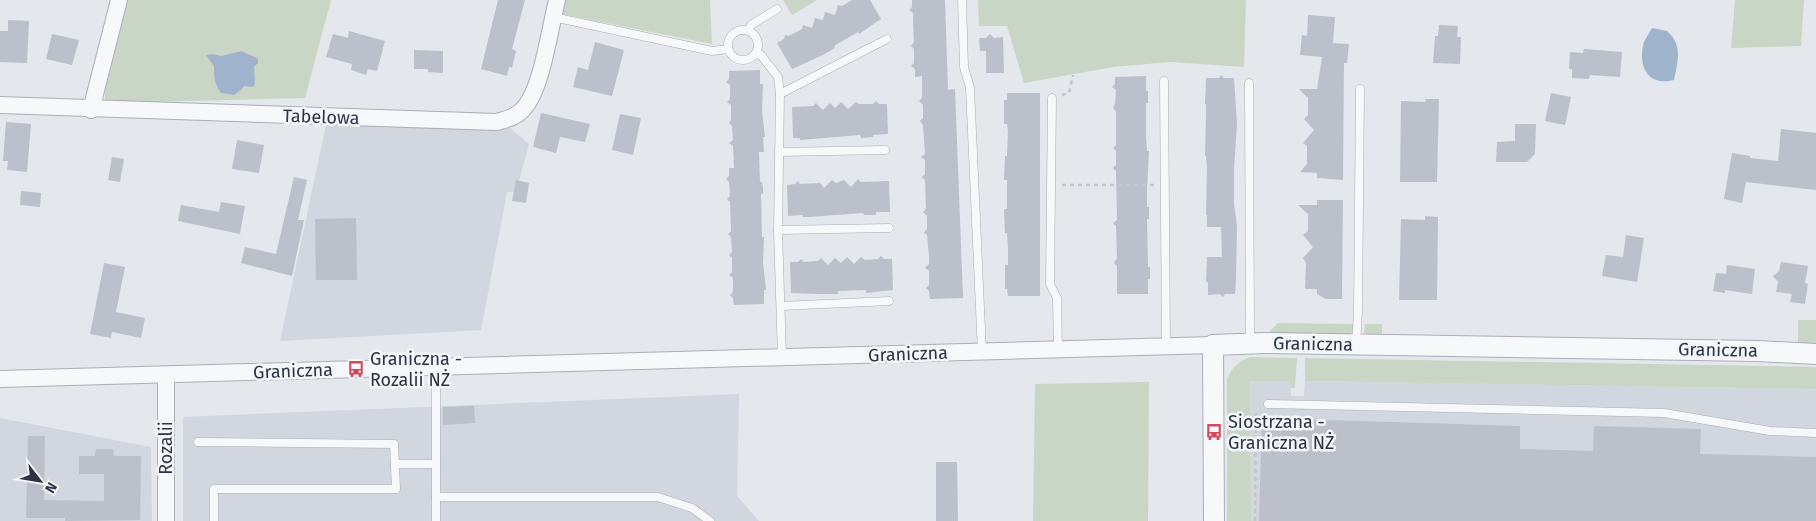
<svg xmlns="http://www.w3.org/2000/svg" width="1816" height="521" font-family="'Fira Sans',sans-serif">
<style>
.built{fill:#d2d6de}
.green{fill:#c9d6c5}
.water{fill:#9fb4cc}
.building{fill:#bbc0ca}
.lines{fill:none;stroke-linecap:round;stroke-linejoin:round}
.service-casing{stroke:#a9aeb7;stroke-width:9}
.minor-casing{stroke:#a9aeb7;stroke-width:18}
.tertiary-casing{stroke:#a9aeb7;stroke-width:22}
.path{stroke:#c2c5cb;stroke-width:2.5;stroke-dasharray:4 4;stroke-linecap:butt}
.service{stroke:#f7f8fa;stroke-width:8}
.minor{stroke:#f7f8fa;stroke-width:16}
.tertiary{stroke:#f7f8fa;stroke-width:20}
.labels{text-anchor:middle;stroke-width:5;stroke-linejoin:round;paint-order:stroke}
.street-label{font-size:18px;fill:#2b3445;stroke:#f4f6f9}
.poi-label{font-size:18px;fill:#2b3445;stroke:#f4f6f9;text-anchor:start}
</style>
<rect width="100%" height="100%" fill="#e4e7ec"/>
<!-- built -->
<g class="built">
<polygon points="326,125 510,128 529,144 516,192 507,192 481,330 280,341"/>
<polygon points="1250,380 1290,381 1291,396 1304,396 1305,381 1816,389 1816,521 1251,521"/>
<polygon points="739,394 737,496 759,521 183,521 183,417"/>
<polygon points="0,418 151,447 152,521 0,521"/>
</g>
<!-- green -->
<g class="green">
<polygon points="128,0 331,0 305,98 113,103 105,99 105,91"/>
<polygon points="565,0 710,0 712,44 561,14"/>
<polygon points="783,0 817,0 792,15"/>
<polygon points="978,0 1246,0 1244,67 1171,62 1113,67 1024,83 1007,26 979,26"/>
<polygon points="1735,0 1804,0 1801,46 1731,48"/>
<polygon points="1798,320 1816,320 1816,344 1798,343"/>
<polygon points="1278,323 1353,324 1352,332 1349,336 1270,335 1270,331"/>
<polygon points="1365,324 1382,324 1382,335 1380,337 1368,337 1364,332"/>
<path d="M1250 357 1297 358 1295 388H1290V381H1250L1251 521H1227V379C1231 368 1239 361 1250 357Z"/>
<polygon points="1305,358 1816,367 1816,389 1305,381"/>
<polygon points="1149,382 1148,521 1033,521 1035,384"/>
</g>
<!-- water -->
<g class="water">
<path d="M1652 28 1667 31C1683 45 1678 61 1674 80 1648 87 1637 66 1644 42 1646 38 1649 33 1652 28Z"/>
<path d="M242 51C247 55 253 55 258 59V63L254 67 255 84 253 87 244 86 241 90 234 95 221 93C214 83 214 77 214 66L206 55 212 54 221 56Z"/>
</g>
<!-- building -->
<g class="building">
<polygon points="498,0 525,0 512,49 516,51 512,68 509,67 507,76 481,69"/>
<polygon points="852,0 870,0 881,19 859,34 858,32 834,46 835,48 823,55 792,69 777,43 784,39 785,35 789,36 802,29 803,25 812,28 815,18 823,20 825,12 835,15 838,5 842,6"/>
<polygon points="912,0 945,0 948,90 955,89 963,298 930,299 929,291 926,288 929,285 929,271 925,268 929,264 929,257 927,235 924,233 927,229 927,216 923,212 926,209 925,180 922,177 925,174 925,160 921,157 925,154 923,125 920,121 923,118 923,105 919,101 922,98 922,76 915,77 915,69 911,66 914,63 914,49 911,46 914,42 913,21 913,13 909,10 912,7"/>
<polygon points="1308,15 1335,17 1333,43 1349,44 1347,63 1344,63 1343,180 1317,178 1317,173 1300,172 1307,164 1307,146 1303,143 1314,130 1304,119 1308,115 1308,98 1299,89 1317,89 1322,57 1300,55 1302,35 1307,36"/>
<polygon points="8,20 29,21 27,63 0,62 0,31 8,31"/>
<polygon points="1439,25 1458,26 1457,37 1461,37 1460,64 1433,63 1435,36 1438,36"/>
<polygon points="349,31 385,41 377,71 368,69 366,75 351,70 352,64 326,57 333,34 348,38"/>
<polygon points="52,34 79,40 72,65 46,59"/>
<polygon points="990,34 994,38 1003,37 1004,73 986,73 986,51 980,51 979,38 986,38"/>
<polygon points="595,42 624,50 612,96 573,87 578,67 588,70"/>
<polygon points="1584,49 1622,52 1620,77 1590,75 1589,79 1572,78 1572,69 1569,69 1570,52 1583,53"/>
<polygon points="414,50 443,51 443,73 428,72 428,69 414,69"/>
<polygon points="760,70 760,84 763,84 762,111 765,137 763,137 764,152 759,152 760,182 762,182 763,188 763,194 761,194 762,237 764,237 763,263 766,290 764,290 764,304 734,305 733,298 730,295 733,292 733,278 729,275 732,272 732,258 729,255 732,252 731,237 728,234 731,231 730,202 727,199 730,196 729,182 726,179 729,176 729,168 734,168 733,146 729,143 733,140 732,126 729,123 731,119 731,105 727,102 730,99 730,85 726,82 729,79 729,71"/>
<polygon points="1221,75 1224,78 1234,78 1237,124 1234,168 1234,204 1237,226 1236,278 1235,294 1225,294 1223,297 1220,294 1208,295 1208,282 1206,282 1207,257 1222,257 1221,227 1207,227 1207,215 1206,215 1207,168 1206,156 1205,156 1206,116 1206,104 1205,104 1206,78 1219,78"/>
<polygon points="1146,76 1146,91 1148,91 1148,103 1146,103 1146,137 1147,151 1149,151 1147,190 1147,207 1149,207 1149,219 1147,219 1148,267 1150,267 1150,279 1148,279 1148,294 1117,294 1117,266 1114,263 1117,258 1116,226 1113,223 1117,220 1116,171 1113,168 1116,165 1116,151 1113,148 1116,145 1116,111 1113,108 1115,104 1116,90 1112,87 1115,84 1115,77"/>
<polygon points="1007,93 1040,93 1040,296 1008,296 1007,289 1005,289 1005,265 1008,265 1008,248 1007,233 1005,233 1004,209 1007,209 1007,180 1004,180 1005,156 1007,156 1008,131 1007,124 1004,124 1004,100 1007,100"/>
<polygon points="1551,93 1571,97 1565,125 1545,121"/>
<polygon points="1425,99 1439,99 1437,182 1400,182 1401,101 1426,102"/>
<polygon points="876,101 879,104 887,104 888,134 873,135 873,137 861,138 860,135 800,140 800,138 793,138 792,107 813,106 816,103 823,110 830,103 835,108 841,102 848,109 856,102 859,104 873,104"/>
<polygon points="541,113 590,124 585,142 560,137 556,153 533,147"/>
<polygon points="620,114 641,118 633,155 612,150"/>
<polygon points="6,122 31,124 27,172 7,170 8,161 3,161"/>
<polygon points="1515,124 1536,124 1535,154 1527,162 1496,162 1497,142 1515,141"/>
<polygon points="1781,129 1816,133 1816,190 1746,182 1742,203 1724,199 1732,153 1750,156 1750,158 1778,161"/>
<polygon points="237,140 264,145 259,173 232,169"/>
<polygon points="112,157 124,159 120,182 108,180"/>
<polygon points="294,177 307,180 298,220 304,220 292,276 241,263 245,247 276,254"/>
<polygon points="858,179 861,182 889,181 890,212 876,212 876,215 864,215 863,213 809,217 803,217 803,215 788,216 787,185 795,184 798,181 800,184 820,183 824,188 832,180 836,183 844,180 851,187"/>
<polygon points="516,180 529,183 526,203 512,201"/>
<polygon points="21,191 41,193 40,207 20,205"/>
<polygon points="1317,200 1343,200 1342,299 1326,299 1317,294 1317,289 1305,289 1306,263 1303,258 1313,247 1303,235 1308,231 1308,214 1298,205 1317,205"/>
<polygon points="221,202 245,206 240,234 178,221 181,205 219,212"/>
<polygon points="1425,216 1438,217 1437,300 1399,300 1401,219 1425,220"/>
<polygon points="356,218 357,280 316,280 315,219"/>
<polygon points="1626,235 1644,238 1637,282 1602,276 1606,255 1623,257"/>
<polygon points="881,256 884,259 892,259 893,290 866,293 866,290 838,291 838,294 819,294 791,293 790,262 798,262 801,259 804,262 818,261 821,258 828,265 835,258 841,263 847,257 854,264 861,257 865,260 878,259"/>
<polygon points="1781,262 1808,266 1805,283 1808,284 1805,304 1790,302 1792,294 1776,292 1778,282 1773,276 1779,271"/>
<polygon points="104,263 125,267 116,312 145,318 141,338 112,332 111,338 90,334"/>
<polygon points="1727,265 1755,269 1752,294 1725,290 1725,293 1713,291 1716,273 1726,274"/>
<polygon points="474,406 475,423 443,425 443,407"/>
<polygon points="1262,418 1520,426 1520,449 1593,451 1594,426 1701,429 1700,454 1816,457 1816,521 1259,521"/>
<polygon points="28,436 45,436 44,500 104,501 104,474 79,474 79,456 95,456 96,449 113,449 114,456 141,456 140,520 65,521 65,518 26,518"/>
<polygon points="936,462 957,462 958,521 936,521"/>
</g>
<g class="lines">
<!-- service casing -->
<g class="service-casing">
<g id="service">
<polyline points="962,0 964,67 970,88 982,352"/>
<polyline points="553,17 712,51 728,49"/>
<circle cx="743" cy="45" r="15"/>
<polyline points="748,31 751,25 777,9"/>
<polyline points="756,54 761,55 778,77 780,94 778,230 782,357"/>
<polyline points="1164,81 1166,346"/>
<polyline points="1249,83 1250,343"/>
<polyline points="780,94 887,39"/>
<polyline points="1052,98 1050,284 1057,298 1058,349"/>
<polyline points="779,152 885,150"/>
<polyline points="778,230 889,228"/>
<polyline points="781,306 889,301"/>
<polyline points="1356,344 1358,312 1360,89"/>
<polyline points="436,367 436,521"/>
<polyline points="1268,404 1664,413 1770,431 1816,433"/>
<polyline points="198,442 394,444 396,489 214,489 214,521"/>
<polyline points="395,464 436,464"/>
<polyline points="436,497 658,497 692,508 710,521"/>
</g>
</g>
<!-- minor casing -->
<g class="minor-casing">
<g id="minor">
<path d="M0 105 497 122C507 119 517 117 524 108 542 88 550 28 557 0"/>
<polyline points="91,110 119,0"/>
<polyline points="166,375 166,521"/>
<polyline points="0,379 1213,345"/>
</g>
</g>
<!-- tertiary casing -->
<g class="tertiary-casing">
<polyline id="tertiary" points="1214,521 1213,345 1265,343 1757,351 1816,354"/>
</g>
<!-- path -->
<g class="path">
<polyline points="1062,95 1069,93 1073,75"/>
<polyline points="1062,185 1154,185"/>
<polyline points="1255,521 1256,415 1259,412"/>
</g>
<!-- service -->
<use href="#service" class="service"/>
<!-- minor -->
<use href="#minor" class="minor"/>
<!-- tertiary -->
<use href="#tertiary" class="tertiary"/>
</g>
<!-- icons -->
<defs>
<g id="bus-bare" transform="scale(1.35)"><path d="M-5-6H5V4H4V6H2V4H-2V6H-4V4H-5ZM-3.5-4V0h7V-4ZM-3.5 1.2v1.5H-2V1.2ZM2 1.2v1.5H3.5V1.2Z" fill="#d1495b" stroke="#f4f6f9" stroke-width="2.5" paint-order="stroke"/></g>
</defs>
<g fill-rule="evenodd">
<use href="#bus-bare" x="356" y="369"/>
<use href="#bus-bare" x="1214" y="432"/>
</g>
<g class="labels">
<!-- street labels -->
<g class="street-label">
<text transform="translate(321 117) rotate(2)" y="6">Tabelowa</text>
<text transform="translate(1313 344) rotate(1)" y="6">Graniczna</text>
<text transform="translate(1718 350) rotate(1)" y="6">Graniczna</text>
<text transform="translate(908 354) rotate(-2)" y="6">Graniczna</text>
<text transform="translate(293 371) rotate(-2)" y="6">Graniczna</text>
<text transform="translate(166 448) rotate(-90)" y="6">Rozalii</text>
</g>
<!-- poi labels -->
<g class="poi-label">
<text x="370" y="365">Graniczna -<tspan x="370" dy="21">Rozalii NŻ</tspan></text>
<text x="1228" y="428">Siostrzana -<tspan x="1228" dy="21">Graniczna NŻ</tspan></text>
</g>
</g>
<!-- north arrow -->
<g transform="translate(40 481) rotate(121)" stroke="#f4f6f9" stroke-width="4" paint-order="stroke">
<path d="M0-4L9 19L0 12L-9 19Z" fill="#2b3445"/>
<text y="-8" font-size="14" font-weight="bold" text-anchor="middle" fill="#2b3445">N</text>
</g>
</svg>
